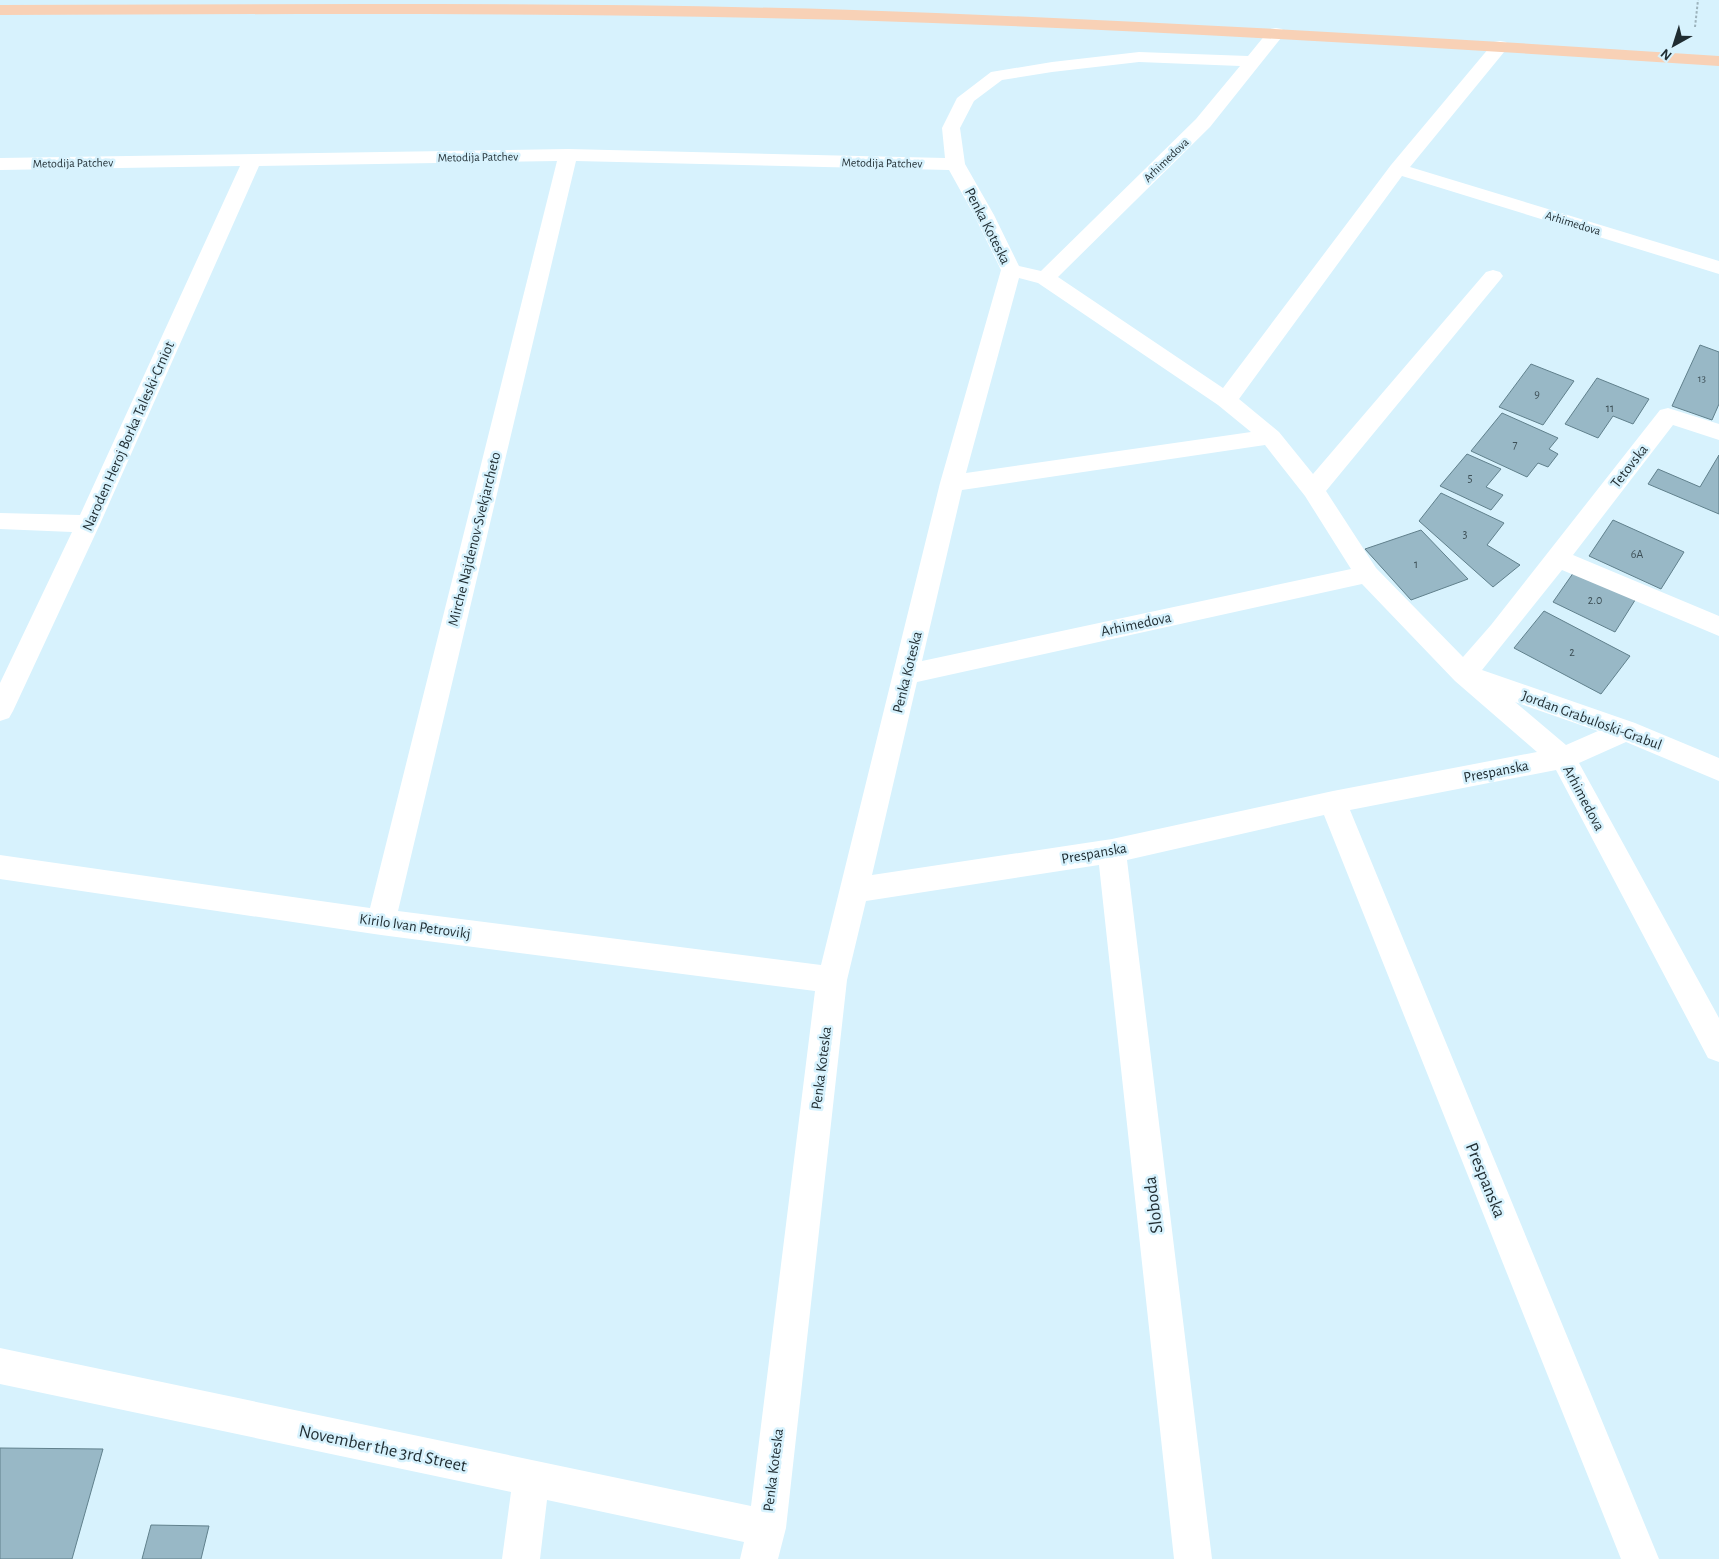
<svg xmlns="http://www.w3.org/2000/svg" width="1719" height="1559" font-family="'Alegreya Sans',sans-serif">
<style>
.building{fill:#98b8c6;stroke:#60808c}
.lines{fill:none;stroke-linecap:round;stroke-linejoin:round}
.path{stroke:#9cb3bc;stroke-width:2;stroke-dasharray:2.5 2;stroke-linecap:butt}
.minor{fill:#fff;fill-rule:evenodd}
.major{fill:#f8d1b6;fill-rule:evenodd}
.labels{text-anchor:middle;stroke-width:5;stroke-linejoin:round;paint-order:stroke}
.far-number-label{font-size:11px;fill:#3d4f56}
.far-street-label{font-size:12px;fill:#1f2c31;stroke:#d7f2fd}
.number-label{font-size:12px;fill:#3d4f56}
.street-label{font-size:15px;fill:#1f2c31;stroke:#d7f2fd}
.near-street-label{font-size:18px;fill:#1f2c31;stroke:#d7f2fd}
</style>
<rect width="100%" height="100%" fill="#d7f2fd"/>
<!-- building -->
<g class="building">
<polygon points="1700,345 1719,352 1719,404 1712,420 1672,406"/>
<polygon points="1531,364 1574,381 1543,425 1499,407"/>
<polygon points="1597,378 1649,399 1633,424 1613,416 1598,438 1565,424"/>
<polygon points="1502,413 1558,438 1549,449 1558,454 1548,467 1538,463 1527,477 1471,451"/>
<polygon points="1467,454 1501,469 1486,487 1503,495 1491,510 1440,486"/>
<polygon points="1719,455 1719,514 1648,484 1658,469 1700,487"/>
<polygon points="1441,493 1504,523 1487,545 1520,565 1493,587 1419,521"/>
<polygon points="1613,520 1684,552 1661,589 1589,556"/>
<polygon points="1421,530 1468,579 1411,600 1365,549"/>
<polygon points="1576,569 1637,597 1615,632 1553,602"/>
<polygon points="1544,611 1630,656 1601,694 1514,648"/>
<polygon points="0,1448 103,1449 72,1559 0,1559"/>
<polygon points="151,1525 209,1526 201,1559 142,1559"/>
</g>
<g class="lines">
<!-- path -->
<polyline class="path" points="1695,27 1698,0"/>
<!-- minor -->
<path class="minor" d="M1276 28 1282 29 1285 33 1210 127 1058 277 1223 388 1391 165 1494 42 1500 41 1506 42 1509 46 1410 167 1719 261V274L1402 176 1239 399 1279 432 1313 474 1486 272 1493 270 1500 272 1503 276 1500 280 1326 491 1376 568 1463 657 1491 625 1660 410 1668 408 1719 424V440L1673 425 1573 555 1719 616V636L1562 570 1482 670 1635 723 1719 758V781L1626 742 1579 763 1719 1018V1062L1708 1058 1556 770 1350 810 1659 1559H1621L1324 815 1127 860 1212 1559H1174L1099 865 866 901 847 980 786 1528 778 1559H740L744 1542 547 1500 540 1559H502L511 1492 0 1384V1348L751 1506 815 991 381 935 0 879V855L370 908 557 161 259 166 100 524 13 711 9 718 0 721V683L72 532 0 529V513L80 515 240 166 0 170V158L568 149 945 158 942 128 957 98 991 72 1052 62 1139 52 1248 56 1270 29ZM1139 62 1240 66 1196 119 1041 271 1019 266 994 215 965 164 960 128 974 101 1002 80 1052 72ZM576 161 949 170 974 215 1001 270 940 483 821 965 398 911ZM1019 278 1038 283 1218 405 1251 432 966 473ZM1265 445 1305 496 1351 569 922 661 962 490ZM1362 584 1455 681 1537 752 1333 791 1112 839 872 875 917 682ZM1515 702 1598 731 1566 745Z"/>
<!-- major -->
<path class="major" d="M363 4C527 4 690 5 854 10 1143 20 1431 37 1719 56V66C1429 47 1138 29 847 20 565 12 282 14 0 15V5Z"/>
</g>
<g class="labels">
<!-- far-number labels -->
<g class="far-number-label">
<text x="1702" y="382">13</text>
</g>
<!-- far-street labels -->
<g class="far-street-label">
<text transform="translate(478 157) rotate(-1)" y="4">Metodija Patchev</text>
<text transform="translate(1166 160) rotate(-44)" y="4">Arhimedova</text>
<text transform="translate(73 163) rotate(-1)" y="4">Metodija Patchev</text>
<text transform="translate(882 163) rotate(1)" y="4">Metodija Patchev</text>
<text transform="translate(1573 223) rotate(17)" y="4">Arhimedova</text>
</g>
<!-- number labels -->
<g class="number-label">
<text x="1537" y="398">9</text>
<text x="1610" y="412">11</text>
<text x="1515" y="448">7</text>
<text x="1470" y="482">5</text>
<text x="1465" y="538">3</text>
<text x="1637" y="558">6А</text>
<text x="1416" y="568">1</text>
<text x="1595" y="604">2.0</text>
<text x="1572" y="656">2</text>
</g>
<!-- street labels -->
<g class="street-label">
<text transform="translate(988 226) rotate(63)" y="5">Penka Koteska</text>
<text transform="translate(128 436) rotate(-66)" y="5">Naroden Heroj Borka Taleski-Crniot</text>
<text transform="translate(1629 466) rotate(-52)" y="5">Tetovska</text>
<text transform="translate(474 539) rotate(-76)" y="5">Mirche Najdenov-Svekjarcheto</text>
<text transform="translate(1136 624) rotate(-12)" y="5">Arhimedova</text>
<text transform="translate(907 672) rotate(-76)" y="5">Penka Koteska</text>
<text transform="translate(1592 720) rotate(20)" y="5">Jordan Grabuloski-Grabul</text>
<text transform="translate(1496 771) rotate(-11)" y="5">Prespanska</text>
<text transform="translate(1584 798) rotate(62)" y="5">Arhimedova</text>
<text transform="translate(1094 853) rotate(-10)" y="5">Prespanska</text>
<text transform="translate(415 926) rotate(8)" y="5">Kirilo Ivan Petrovikj</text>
<text transform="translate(821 1068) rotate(-83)" y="5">Penka Koteska</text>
<text transform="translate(773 1470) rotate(-83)" y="5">Penka Koteska</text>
</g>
<!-- near-street labels -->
<g class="near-street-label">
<text transform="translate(1486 1180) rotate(68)" y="6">Prespanska</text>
<text transform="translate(1153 1205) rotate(-97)" y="6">Sloboda</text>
<text transform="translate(383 1448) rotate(12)" y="6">November the 3rd Street</text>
</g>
</g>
<!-- north arrow -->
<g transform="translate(1674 45) rotate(219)" stroke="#d7f2fd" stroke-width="4" paint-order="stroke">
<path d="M0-4L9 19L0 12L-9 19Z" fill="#1f2c31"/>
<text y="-8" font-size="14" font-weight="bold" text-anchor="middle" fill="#1f2c31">N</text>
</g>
</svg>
